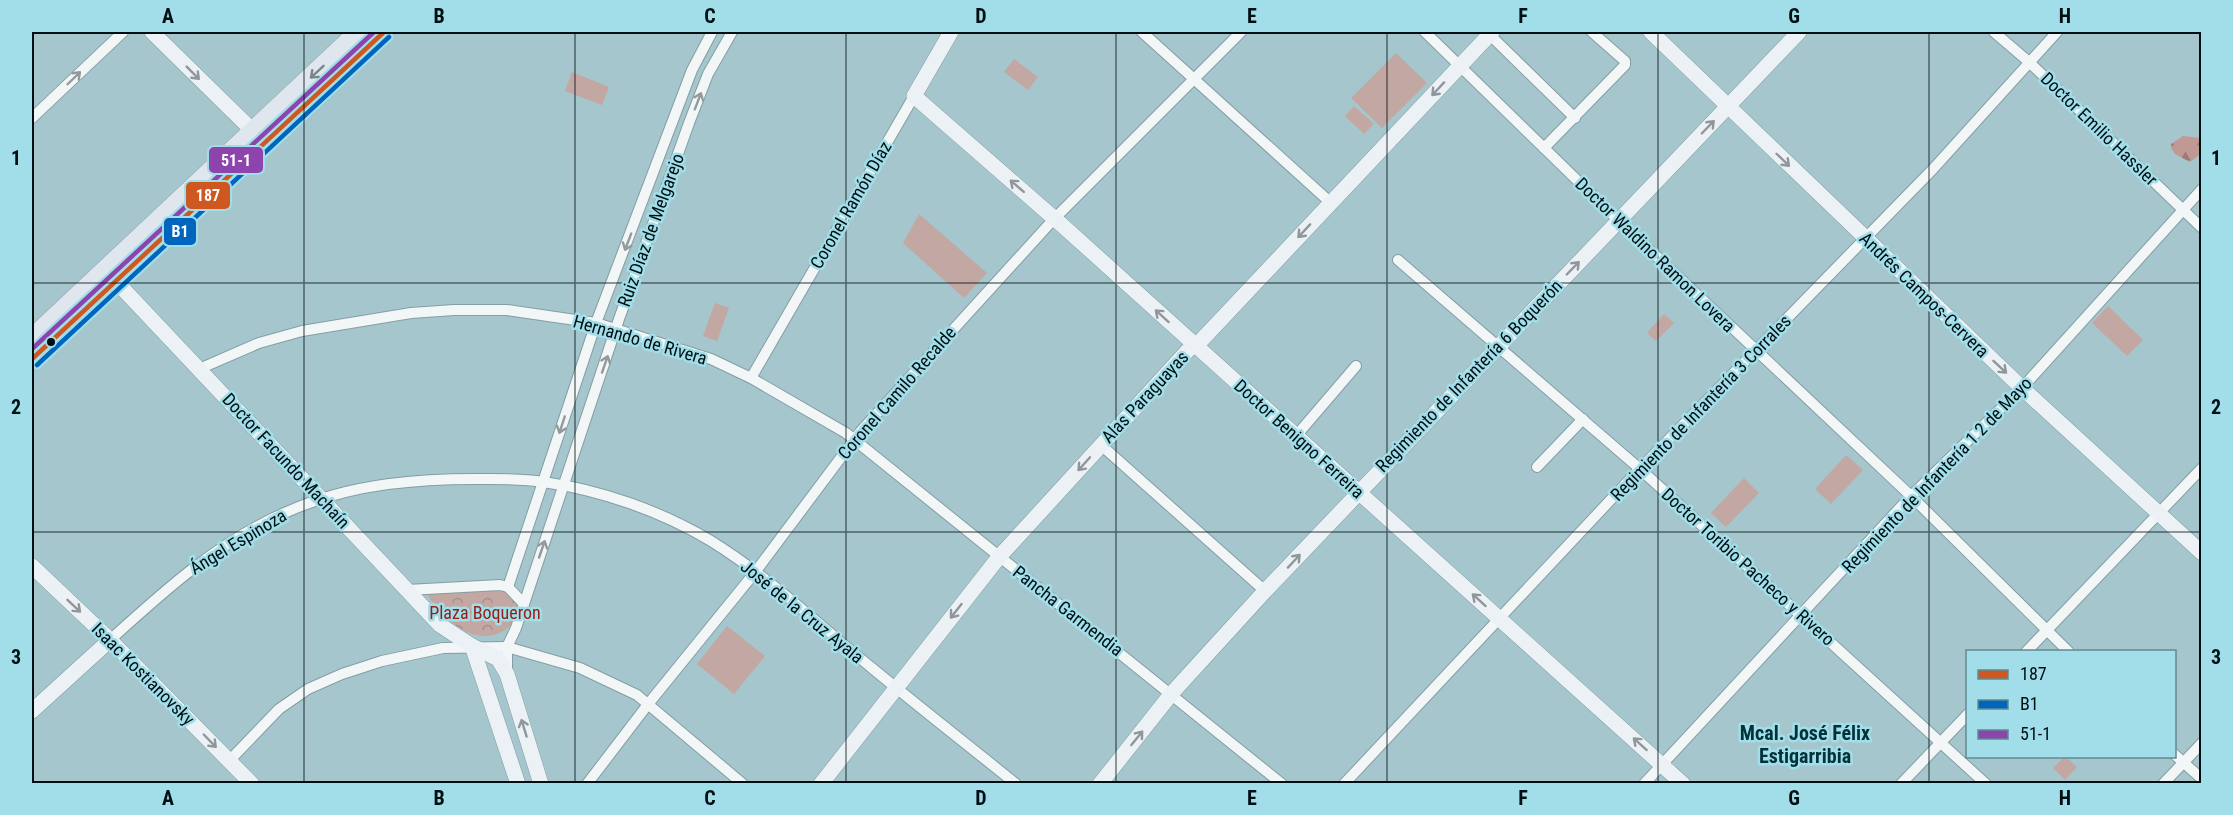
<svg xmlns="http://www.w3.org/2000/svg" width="2233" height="815" font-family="'Roboto Condensed',sans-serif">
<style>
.grass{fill:#c3a7a3}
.forest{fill:url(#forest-firs)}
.park{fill:url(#park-crowns)}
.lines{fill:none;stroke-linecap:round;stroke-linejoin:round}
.street-casing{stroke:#849ea3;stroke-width:12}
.secondary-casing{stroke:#849ea3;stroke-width:16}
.highway-casing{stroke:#93a5b0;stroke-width:21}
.street{stroke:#f2f6f7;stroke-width:10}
.secondary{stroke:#ecf1f5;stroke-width:15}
.highway{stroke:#dfe6ee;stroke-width:20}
.bus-1-casing{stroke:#a2dee9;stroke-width:9}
.bus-2-casing{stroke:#a2dee9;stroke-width:9}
.bus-3-casing{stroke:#a2dee9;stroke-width:9}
.bus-1{stroke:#ce5820;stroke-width:4.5}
.bus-2{stroke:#0065bd;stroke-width:4.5}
.bus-3{stroke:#8e44ad;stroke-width:4.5}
.oneway{stroke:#7b858b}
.oneway2{stroke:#8e979b}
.oneway3{stroke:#919a9c}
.grid{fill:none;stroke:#000f13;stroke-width:1.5;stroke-opacity:0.55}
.bus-dot{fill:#000f13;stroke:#a2dee9;stroke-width:2}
.labels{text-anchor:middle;stroke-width:5;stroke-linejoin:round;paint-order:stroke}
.street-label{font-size:18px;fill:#000f13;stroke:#a2dee9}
.park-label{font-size:18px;fill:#942118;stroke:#a2dee9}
.neighbourhood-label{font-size:20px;font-weight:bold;fill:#003239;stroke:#a2dee9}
.line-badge{stroke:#a2dee9;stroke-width:2}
.badge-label{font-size:16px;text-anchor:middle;font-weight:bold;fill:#fff}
.neatline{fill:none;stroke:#000f13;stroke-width:2}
.grid-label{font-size:20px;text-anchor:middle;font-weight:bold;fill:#000f13}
</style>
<defs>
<pattern id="forest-firs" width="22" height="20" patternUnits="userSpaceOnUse" patternTransform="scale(1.5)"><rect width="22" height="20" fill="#c09995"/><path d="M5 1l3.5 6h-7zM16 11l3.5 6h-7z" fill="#9a7b78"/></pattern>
<pattern id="park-crowns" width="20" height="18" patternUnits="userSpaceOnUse" patternTransform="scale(1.5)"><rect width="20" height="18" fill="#c3a7a3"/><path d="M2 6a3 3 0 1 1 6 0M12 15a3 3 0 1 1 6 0" fill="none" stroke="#a68f8b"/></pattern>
</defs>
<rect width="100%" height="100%" fill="#a5c6cc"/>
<!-- grass -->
<g class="grass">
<polygon points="1396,53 1427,83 1382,128 1351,98"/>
<polygon points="1014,59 1038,77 1028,90 1004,72"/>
<polygon points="572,72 609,87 602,105 565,91"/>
<polygon points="1354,106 1374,124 1364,134 1345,116"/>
<polygon points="919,214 987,273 964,298 903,243"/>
<polygon points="715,303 729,308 717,341 703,336"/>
<polygon points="2108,306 2143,340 2127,356 2092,323"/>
<polygon points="1664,314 1674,323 1656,341 1647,333"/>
<polygon points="1846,455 1863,470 1831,504 1815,489"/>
<polygon points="1744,478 1759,493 1726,527 1711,513"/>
<polygon points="727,626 765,656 734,694 697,664"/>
<polygon points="2065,756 2077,767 2065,780 2053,768"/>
</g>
<!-- forest -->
<polygon class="forest" points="2183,136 2201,138 2201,154 2190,162 2175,154 2171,148 2171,144"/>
<!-- park -->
<path class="park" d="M501 590C541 605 500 660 454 624 444 617 436 605 428 596L429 594Z"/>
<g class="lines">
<!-- street casing -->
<g class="street-casing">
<g id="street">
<polyline points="1142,32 1331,203"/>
<polyline points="1425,32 1619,221 1911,496 2069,652"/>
<polyline points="1994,32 2029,62 2202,228"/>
<polyline points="1490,35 1575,118"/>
<polyline points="32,118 123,32"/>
<polyline points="1544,148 1625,65 1625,61 1592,32"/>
<polyline points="1398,260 1640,469 1986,784"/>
<polyline points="199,369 259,343 302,331 411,313 454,310 507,310 596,323 711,359 751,378 846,433 1282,784"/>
<polyline points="751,378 914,96"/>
<polyline points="1296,436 1356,366"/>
<polyline points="1101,445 1265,591"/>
<polyline points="1537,467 1583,419"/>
<polyline points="508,587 596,323 692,70 712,32"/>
<polyline points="407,590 500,585 508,587 524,604"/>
<path d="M110 640C165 590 220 540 289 511 352 483 422 478 490 479 507 479 526 479 543 482 601 490 661 511 711 541 769 577 819 625 872 668 919 707 968 745 1016 784"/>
<polyline points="2026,652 2202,468"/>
<polyline points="507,674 507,647 516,628 619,319 689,123 708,74 732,32"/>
<polyline points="2174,754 2202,779"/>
<polyline points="229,761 279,709 308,689 342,674 382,661 443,648 507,647 580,668 637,695 743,784"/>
<polyline points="587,784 649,703 756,571 860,432 1052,221 1241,32"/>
<polyline points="1344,784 1633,476 1933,169 2057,32"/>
<polyline points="1644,784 1911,496 2022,388 2202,189"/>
<polyline points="1901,784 1968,714"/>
<polyline points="2163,784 2202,743"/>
</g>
</g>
<!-- secondary casing -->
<g class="secondary-casing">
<g id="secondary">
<polyline points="152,32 261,139"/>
<polyline points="951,32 914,96 1063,226 1683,784"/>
<polyline points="1651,32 2022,388 2202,553"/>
<polyline points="110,275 440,625 472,646 498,659 507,674 541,784"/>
<polyline points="32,566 110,640 252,784"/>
<polyline points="472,646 518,784"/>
<polyline points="32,711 110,640"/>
<polyline points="821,784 999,557 1191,347 1196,346 1492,32"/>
<polyline points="1100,784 1172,693 1265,591 1799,32"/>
</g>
</g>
<!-- highway casing -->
<g class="highway-casing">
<g id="highway">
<polyline points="32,339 359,32"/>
<polyline points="32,359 315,98 384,32"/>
</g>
</g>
<!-- street -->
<use href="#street" class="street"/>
<!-- secondary -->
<use href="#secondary" class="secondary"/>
<!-- highway -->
<use href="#highway" class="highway"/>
<!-- bus-1 casing -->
<g class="bus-1-casing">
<polyline id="bus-1" points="32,359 384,32"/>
</g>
<!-- bus-2 casing -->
<g class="bus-2-casing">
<polyline id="bus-2" points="37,365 389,37"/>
</g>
<!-- bus-3 casing -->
<g class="bus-3-casing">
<polyline id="bus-3" points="32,349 374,32"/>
</g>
<!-- bus-1 -->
<use href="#bus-1" class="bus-1"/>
<!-- bus-2 -->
<use href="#bus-2" class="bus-2"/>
<!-- bus-3 -->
<use href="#bus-3" class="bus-3"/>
</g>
<!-- one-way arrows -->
<defs><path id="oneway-shaft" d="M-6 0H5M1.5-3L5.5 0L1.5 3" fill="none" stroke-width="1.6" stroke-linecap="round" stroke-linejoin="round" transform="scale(1.5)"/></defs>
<use class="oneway" href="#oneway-shaft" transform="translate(317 72) rotate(137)"/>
<g class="oneway2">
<use href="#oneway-shaft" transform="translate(193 73) rotate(45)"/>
<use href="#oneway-shaft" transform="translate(1438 89) rotate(133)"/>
<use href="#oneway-shaft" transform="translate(1708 127) rotate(-46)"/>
<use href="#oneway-shaft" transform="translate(1783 160) rotate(44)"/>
<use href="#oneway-shaft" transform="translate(1017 186) rotate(-139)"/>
<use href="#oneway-shaft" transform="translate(1304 231) rotate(133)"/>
<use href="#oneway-shaft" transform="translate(1573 268) rotate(-46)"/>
<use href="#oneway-shaft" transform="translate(1162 316) rotate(-138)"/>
<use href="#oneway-shaft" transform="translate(2000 367) rotate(43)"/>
<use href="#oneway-shaft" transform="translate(1084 464) rotate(132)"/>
<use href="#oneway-shaft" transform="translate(1294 561) rotate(-47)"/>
<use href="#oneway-shaft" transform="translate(1479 600) rotate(-138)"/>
<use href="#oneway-shaft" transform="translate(74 606) rotate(43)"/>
<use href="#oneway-shaft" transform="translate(956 611) rotate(128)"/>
<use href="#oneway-shaft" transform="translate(524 728) rotate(-107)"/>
<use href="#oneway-shaft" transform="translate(1137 738) rotate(-51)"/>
<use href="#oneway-shaft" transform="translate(210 741) rotate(46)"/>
<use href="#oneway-shaft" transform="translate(1640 744) rotate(-138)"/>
</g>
<g class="oneway3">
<use href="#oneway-shaft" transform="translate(74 78) rotate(-44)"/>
<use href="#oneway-shaft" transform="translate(698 101) rotate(-69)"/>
<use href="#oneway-shaft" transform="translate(628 242) rotate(111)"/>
<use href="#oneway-shaft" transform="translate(605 364) rotate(-71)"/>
<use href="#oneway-shaft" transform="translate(562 425) rotate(108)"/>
<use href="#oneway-shaft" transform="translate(542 549) rotate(-71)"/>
</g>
<!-- grid -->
<path class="grid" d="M304 32V784M575 32V784M846 32V784M1116 32V784M1387 32V784M1658 32V784M1929 32V784M32 283H2202M32 532H2202"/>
<!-- markers -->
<circle class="bus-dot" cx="51" cy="342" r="5"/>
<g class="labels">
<!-- street labels -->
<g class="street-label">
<text transform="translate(2099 129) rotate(44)" y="6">Doctor Emilio Hassler</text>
<text transform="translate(851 205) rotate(-60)" y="6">Coronel Ramón Díaz</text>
<text transform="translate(651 230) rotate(-70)" y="6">Ruiz Díaz de Melgarejo</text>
<text transform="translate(1655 255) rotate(44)" y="6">Doctor Waldino Ramon Lovera</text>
<text transform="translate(1924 295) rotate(44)" y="6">Andrés Campos-Cervera</text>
<text transform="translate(640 340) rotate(16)" y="6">Hernando de Rivera</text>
<text transform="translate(1469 376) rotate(-46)" y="6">Regimiento de Infantería 6 Boquerón</text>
<text transform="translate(897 393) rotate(-49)" y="6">Coronel Camilo Recalde</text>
<text transform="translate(1145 397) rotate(-47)" y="6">Alas Paraguayas</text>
<text transform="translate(1701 408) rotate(-46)" y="6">Regimiento de Infantería 3 Corrales</text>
<text transform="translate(1299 439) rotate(42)" y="6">Doctor Benigno Ferreira</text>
<text transform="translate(286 461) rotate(47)" y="6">Doctor Facundo Machaín</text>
<text transform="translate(1937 475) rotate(-46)" y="6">Regimiento de Infantería 1 2 de Mayo</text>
<text transform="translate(238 542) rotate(-31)" y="6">Ángel Espinoza</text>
<text transform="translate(1748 567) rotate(42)" y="6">Doctor Toribio Pacheco y Rivero</text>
<text transform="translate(1068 611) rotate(38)" y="6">Pancha Garmendia</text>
<text transform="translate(802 612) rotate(39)" y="6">José de la Cruz Ayala</text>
<text transform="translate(143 674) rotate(45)" y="6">Isaac Kostianovsky</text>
</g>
<!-- park labels -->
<g class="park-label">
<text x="485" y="619">Plaza Boqueron</text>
</g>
<!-- neighbourhood labels -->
<g class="neighbourhood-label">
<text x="1805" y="740">Mcal. José Félix<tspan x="1805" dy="23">Estigarribia</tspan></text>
</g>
</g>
<g class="line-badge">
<rect x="208" y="146" width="56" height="28" rx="6" fill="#8e44ad"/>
<rect x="185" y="181" width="46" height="29" rx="6" fill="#ce5820"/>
<rect x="163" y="217" width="34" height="29" rx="6" fill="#0065bd"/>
</g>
<g class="badge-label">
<text x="236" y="166">51-1</text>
<text x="208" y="201">187</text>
<text x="180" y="237">B1</text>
</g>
<!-- border -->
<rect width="2233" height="815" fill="none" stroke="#a2dee9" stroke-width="66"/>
<!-- legend -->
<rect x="1966" y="650" width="210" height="108" fill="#a2dee9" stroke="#618b93" stroke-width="1.5"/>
<rect x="1978" y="670" width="30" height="9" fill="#ce5820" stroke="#618b93" stroke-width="1.5"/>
<text x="2020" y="680" font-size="18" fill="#000f13">187</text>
<rect x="1978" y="700" width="30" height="9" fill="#0065bd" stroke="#618b93" stroke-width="1.5"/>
<text x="2020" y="710" font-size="18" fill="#000f13">B1</text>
<rect x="1978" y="730" width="30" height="9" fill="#8e44ad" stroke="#618b93" stroke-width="1.5"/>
<text x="2020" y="740" font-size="18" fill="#000f13">51-1</text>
<rect x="33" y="33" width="2167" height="749" class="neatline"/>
<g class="grid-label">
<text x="168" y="23">A</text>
<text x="439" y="23">B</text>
<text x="710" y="23">C</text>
<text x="981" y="23">D</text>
<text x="1252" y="23">E</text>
<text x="1523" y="23">F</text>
<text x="1794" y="23">G</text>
<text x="2065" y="23">H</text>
<text x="16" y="165">1</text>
<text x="2216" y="165">1</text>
<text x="16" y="414">2</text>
<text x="2216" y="414">2</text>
<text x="16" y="664">3</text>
<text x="2216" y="664">3</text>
<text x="168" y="805">A</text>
<text x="439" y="805">B</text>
<text x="710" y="805">C</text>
<text x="981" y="805">D</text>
<text x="1252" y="805">E</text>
<text x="1523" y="805">F</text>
<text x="1794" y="805">G</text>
<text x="2065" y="805">H</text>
</g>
</svg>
